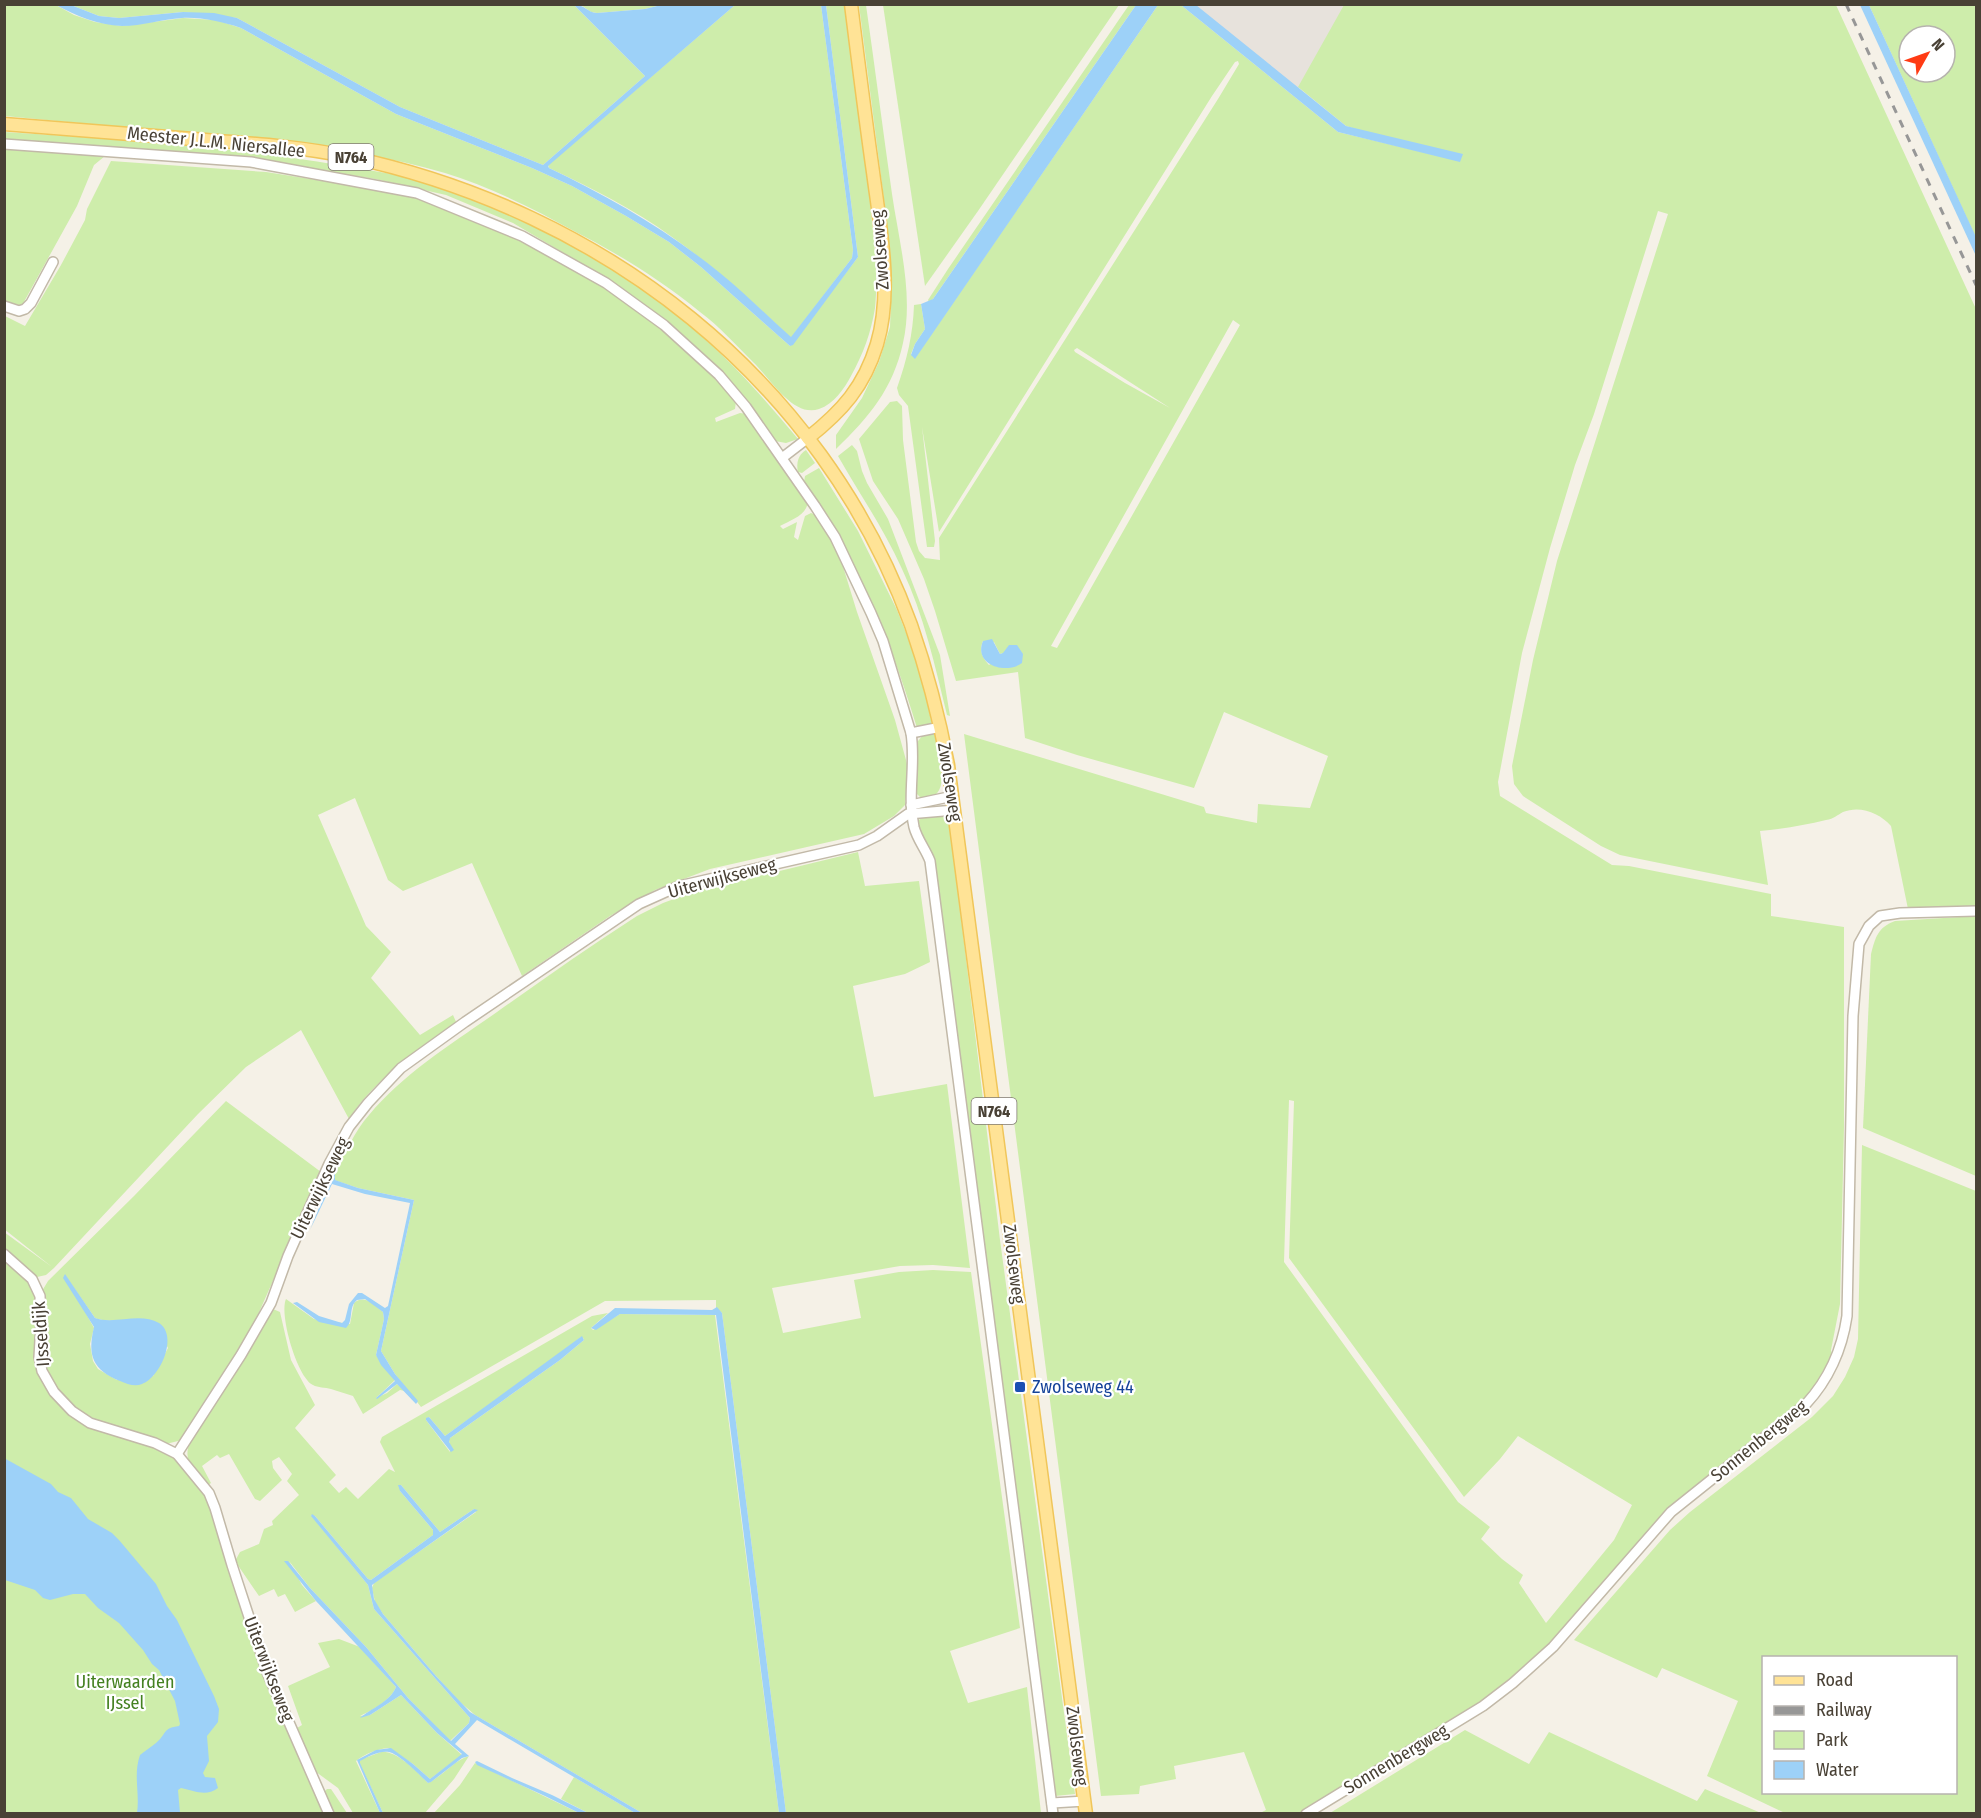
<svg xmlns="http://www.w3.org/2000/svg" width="1981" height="1818" font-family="'Fira Sans Condensed',sans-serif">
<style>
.industrial{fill:#e7e2dc}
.green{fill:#ceedab;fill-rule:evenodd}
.water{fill:#9dd1f8}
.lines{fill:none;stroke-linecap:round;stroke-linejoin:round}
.minor-casing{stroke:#c2b9a8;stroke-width:12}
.major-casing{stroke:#f0c65a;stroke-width:15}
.minor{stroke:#fff;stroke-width:9}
.major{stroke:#ffe396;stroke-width:12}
.rail{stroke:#979797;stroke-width:3;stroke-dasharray:8 8;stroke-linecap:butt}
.transit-dot{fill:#1a4fb4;stroke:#fff;stroke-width:2}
.labels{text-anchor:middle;stroke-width:4.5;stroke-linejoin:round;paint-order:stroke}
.shield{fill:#fff;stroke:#807a72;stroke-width:1.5}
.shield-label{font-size:16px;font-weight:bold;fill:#494135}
.street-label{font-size:18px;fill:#494135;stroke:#fff}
.transit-label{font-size:18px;fill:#164399;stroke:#fff;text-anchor:start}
.park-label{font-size:18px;fill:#448121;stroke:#fff}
</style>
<rect width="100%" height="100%" fill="#f5f1e7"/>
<!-- industrial -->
<polygon class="industrial" points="1190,5 1347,5 1297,91"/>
<!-- green -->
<g class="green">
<path d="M4 5H56L74 15 95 22 122 26 183 18 216 20 241 28 396 114 532 168 572 186 626 216 669 242 701 267 790 346 858 257 826 5H845C854 77 867 149 872 222 875 250 878 280 875 308 871 333 863 354 851 376 844 389 834 404 819 409 793 418 770 378 753 362 736 345 719 326 700 312 661 280 617 253 572 230 533 208 487 186 445 173 392 157 337 150 282 143 190 132 97 125 5 116Z"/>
<polygon points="71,5 574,5 645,76 543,165 400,107 237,18 183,12 119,18 99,16"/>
<polygon points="581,5 661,5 645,9 597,13 591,12"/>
<path d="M735 5H821L853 250 852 258 791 338C753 302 714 267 672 237 634 209 591 188 549 168L548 165Z"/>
<path d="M859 5H866C875 68 883 131 892 194 899 242 914 295 903 343 893 389 869 417 836 449V435L862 398 879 362 890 327 891 301 887 223Z"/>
<polygon points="883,5 1119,5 978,211 925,286"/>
<polygon points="1129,5 1136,5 933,299 929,302 928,300 948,269"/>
<path d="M1158 5H1181L1338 132 1460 161 1346 126 1298 87 1344 5H1836L1976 309V906L1908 909 1891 826C1880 813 1860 805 1843 812 1837 815 1834 819 1826 820 1805 825 1783 829 1760 831L1768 885 1620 855 1601 846 1523 796 1514 784 1512 766 1533 660 1557 561 1668 214 1658 211 1594 414 1575 465 1550 548 1522 653 1498 782 1500 796 1612 865 1629 866 1771 894V916L1844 927V1127L1840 1304 1831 1350 1832 1355 1819 1385 1793 1410 1678 1500 1539 1657 1487 1699 1302 1813H1260L1266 1810 1244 1752 1174 1766 1176 1779 1140 1786 1139 1794 1101 1796 964 734 1204 807 1206 813 1257 823 1258 804 1310 808 1328 756 1224 712 1194 788 1077 755 1025 738 1018 672 956 681 935 611 924 579 898 519 873 481 859 439 890 402 897 401 902 406 903 440 916 542 919 551 925 558 940 560 939 538 1218 99 1239 64 1238 61 1235 62 1212 96 939 532 922 427 935 541 934 547H927L908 406 899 395 897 388C907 360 913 334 914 305L921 304 925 329 915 344 911 354 915 358ZM1233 320 1240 325 1057 648 1051 646ZM1077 348 1170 408 1125 383 1075 352 1074 350ZM983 641 994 642 1000 654 1003 653 989 665C982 657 979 651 983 641ZM1289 1100 1294 1101 1289 1258 1464 1497 1500 1459 1518 1436 1632 1505 1614 1540 1546 1623 1519 1583 1523 1575 1502 1559 1481 1539 1490 1527 1458 1502 1284 1262Z"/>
<path d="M1869 5H1976V238ZM1909 36H1945V72H1909Z"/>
<path d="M4 132C116 139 228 146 338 165 374 171 410 176 445 186 463 192 481 201 499 209 581 244 661 295 725 358 751 383 774 411 798 439L786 443 775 441 718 369 697 348 661 317 584 265 513 223 446 195 375 179 287 165 5 142Z"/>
<polygon points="4,149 105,156 94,165 77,206 20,309 5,303"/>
<path d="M111 161 266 172 387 191 424 199 518 238 559 259 623 300 678 343 701 364 736 401 735 409 715 418 716 422 740 413 747 414 808 500C808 515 791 520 780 526L783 529 797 522 794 537 798 540 805 516 811 513 818 516 841 560 857 612 895 720 909 771 905 805 894 816 864 834 710 869 655 890 610 916 522 976 472 863 403 891 388 880 355 798 318 815 366 926 391 952 371 978 420 1035 453 1015 457 1024C417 1052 376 1077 349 1119L301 1030 246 1067 198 1114 54 1268 46 1275 37 1277 5 1248 4 1232 52 1267 4 1229 5 316 25 326 61 265 85 220 87 209Z"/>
<path d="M852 445 857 451 862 471 867 483 888 519 940 655 950 716 947 715C935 666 924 615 902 569 884 529 859 493 838 456Z"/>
<path d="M806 450 815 463 802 473 798 472C796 463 798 455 806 450Z"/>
<path d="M819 468 858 531 897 610 920 668 932 725 917 728C891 641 857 557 804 482L805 476Z"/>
<path d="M934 731C937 751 956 801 921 798L915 792V785L918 758V741L924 734Z"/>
<path d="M939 814 945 818 950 826 1000 1240 1075 1794 1055 1796 935 863C931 849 918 835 919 820L924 816Z"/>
<path d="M858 852 865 886 919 881 930 962 905 974 853 986 874 1097 947 1084 970 1268 933 1265 900 1266 772 1288 783 1333 861 1318 854 1280 899 1272 933 1270 971 1272 1020 1628 950 1651 968 1703 1027 1687 1041 1813H786L722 1313 716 1308V1300L605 1301 421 1407 395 1374 381 1351 414 1200 358 1188 334 1180V1174C345 1154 354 1132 369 1115 404 1073 453 1043 497 1012 544 979 590 946 637 916L663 903 693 892Z"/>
<path d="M1976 916V1176L1863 1128 1871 954C1875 938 1878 927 1895 921Z"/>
<path d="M226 1101 321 1172 249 1335 182 1440 166 1444 95 1421 76 1410 64 1398 50 1381 43 1361 42 1291 48 1281 134 1196ZM65 1275 95 1318C110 1324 136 1319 154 1322L168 1348 153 1376 117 1380 98 1369 93 1361 90 1344 94 1328Z"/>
<path d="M1862 1145 1976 1191V1813H1785L1707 1776 1738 1701 1662 1668 1657 1678 1574 1640 1670 1530 1690 1512 1812 1417 1833 1396 1845 1377 1854 1357 1858 1339ZM1764 1658H1956V1792H1764Z"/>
<polygon points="4,1256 26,1276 38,1301 37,1354 69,1412 157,1446 174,1456 192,1475 209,1502 229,1566 328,1813 5,1813"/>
<path d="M286 1299 314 1319 350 1324 354 1303C365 1294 374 1305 383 1312L384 1319 376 1355 395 1380 376 1398 387 1393 397 1384 405 1391 400 1390 363 1414 353 1396C346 1394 338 1391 331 1389 325 1387 318 1388 313 1385 297 1377 279 1314 286 1299Z"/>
<path d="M273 1309 280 1312 291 1360 315 1405 295 1428 336 1475 329 1482 339 1493 346 1487 358 1499 389 1469 395 1472 380 1442 382 1437 592 1316 608 1313 591 1328 593 1330 620 1314 715 1315 779 1813H642L475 1715 460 1702 436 1676 383 1614 375 1602 372 1588 374 1583 476 1512 474 1509 440 1532 401 1485 400 1491 433 1530V1535L371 1580 368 1579 315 1516 311 1515 368 1585 374 1609 470 1718 469 1723 450 1741 408 1698 366 1647 310 1588 289 1561 302 1585 316 1601 295 1612 285 1594 278 1597 274 1589 259 1596 235 1561 240 1552 259 1544 264 1529 273 1525 272 1521 299 1495 287 1481 292 1474 279 1457 272 1461 273 1468 282 1480 260 1501 255 1499 229 1454 220 1458 217 1455 202 1466 211 1483 208 1485C195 1470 183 1464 189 1444L231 1379 270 1310ZM581 1337 584 1339V1340L560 1360 450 1438 449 1439 450 1452 426 1420 429 1417 445 1436 557 1356Z"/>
<path d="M339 1639 360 1647 396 1687C391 1700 373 1710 360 1716L370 1715 401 1695 437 1733 462 1755 430 1779 413 1764 388 1748C378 1749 364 1754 356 1761L380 1813H353L338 1788 312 1769 301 1744 297 1728 302 1725 288 1686 330 1667 318 1643Z"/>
<polygon points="1465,1730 1529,1764 1549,1732 1697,1801 1705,1789 1761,1813 1330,1813"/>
<path d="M381 1752C396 1750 418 1772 428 1783 443 1776 454 1760 469 1756L454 1779 425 1813H383L359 1762 362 1759Z"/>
<polygon points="475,1763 579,1813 433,1814 460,1785"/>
<polygon points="574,1777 635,1813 588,1813 561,1799"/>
<polygon points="327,1789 331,1789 347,1813 333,1813 323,1793"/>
</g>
<!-- water -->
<g class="water">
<path d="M56 5H71L99 16 119 18 183 12 214 13 237 18 400 107 543 165 645 76 574 5C585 4 586 12 597 13L645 9 661 5H735L548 166 549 168C610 197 667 230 720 273 745 293 767 316 791 337L852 258 853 250 821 5H826L858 257 793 345 790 346 701 267 669 242 626 216 572 186 532 168 396 114 241 28C222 22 202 17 182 18 162 19 142 26 122 26 97 25 77 16 56 5Z"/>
<polygon points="1136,5 1158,5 915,359 911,355 915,344 925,329 921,304 933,299"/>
<polygon points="1181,5 1196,5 1346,126 1463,154 1460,162 1338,132"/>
<polygon points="1860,5 1869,5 1976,237 1976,256"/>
<path d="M992 639 1000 654 1003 653 1009 645H1017L1023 654 1022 663C1006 675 973 665 983 641Z"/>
<path d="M335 1174V1180L358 1188 414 1200 381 1351 395 1374 418 1401 416 1404 397 1384 377 1399 376 1398 395 1381 381 1365 376 1355 384 1319 383 1312 365 1299 357 1300C348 1307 354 1321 346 1328L319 1322 293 1303 297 1302 319 1316 342 1323 345 1320 349 1304 358 1293H362L385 1308 388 1306 410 1203 365 1194 332 1184 310 1230 332 1175Z"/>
<path d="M65 1274 95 1318C114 1325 140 1312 159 1323 179 1336 160 1378 142 1384 135 1387 127 1384 120 1381 93 1370 87 1356 94 1327L63 1278Z"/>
<polygon points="717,1307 722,1313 786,1813 779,1813 716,1315 620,1314 596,1330 591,1328 615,1308 712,1310"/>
<polygon points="582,1336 584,1340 560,1360 450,1438 449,1442 454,1450 451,1452 426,1420 426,1418 429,1417 445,1436"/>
<path d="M4 1458 51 1484 58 1492 71 1498 88 1519 112 1533 119 1540 156 1584 167 1606 177 1620 214 1696 219 1709 218 1722 207 1736 209 1761 203 1773 205 1777 215 1778 218 1788C206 1797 195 1791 181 1788L178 1790 180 1813H137C140 1793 133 1775 140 1755 145 1751 151 1747 156 1743 167 1734 162 1728 179 1726L180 1724 175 1701 159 1670 152 1664 143 1650 119 1623 98 1608 85 1594H73L50 1600 43 1598 35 1590 5 1580Z"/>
<path d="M398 1485H401L440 1532 474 1509 478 1510 372 1585 374 1599 383 1614 436 1676 470 1712 642 1813H635L477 1720 455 1744 469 1756 462 1758 431 1782 428 1783C420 1775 399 1754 389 1752 380 1750 367 1757 360 1761V1763L383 1813H380L357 1760 376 1750 391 1748 413 1764 430 1779 462 1754 437 1733 401 1695 370 1715 360 1718C370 1709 390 1702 396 1687L316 1601 284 1561H288L310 1588 366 1647 408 1698 451 1741 469 1723 470 1718 374 1609 368 1585 311 1516 312 1514 315 1516 368 1579 371 1580 433 1535V1530L400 1491Z"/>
<polygon points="477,1761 512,1778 552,1795 588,1813 579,1813 545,1796 477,1765 475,1762"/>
</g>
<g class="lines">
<!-- minor casing -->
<g class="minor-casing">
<g id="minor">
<path d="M4 144 251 162 417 193 522 236 606 283 664 325 719 375 746 407 815 506 835 537 871 613 883 641 911 733C916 764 907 795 914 827 917 839 926 850 930 861L1053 1814"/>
<polyline points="4,306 19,311 25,309 31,303 53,262"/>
<polyline points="782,458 808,438"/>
<polyline points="911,733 941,727"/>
<polyline points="911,805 953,796"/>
<polyline points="4,1254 32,1279 40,1296 41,1323 39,1357 42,1371 54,1392 72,1411 90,1423 155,1443 177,1454 209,1493 215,1508 232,1565 267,1672 329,1814"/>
<polyline points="177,1454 241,1355 271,1303 288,1256 329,1164 349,1127 368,1103 401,1068 465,1022 639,904 679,886 859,845 877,836 908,814 955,810"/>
<polyline points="1052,1803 1085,1801"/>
<path d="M1306 1814 1483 1706 1513 1683 1553 1647 1671 1512 1806 1404C1830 1378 1842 1350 1847 1316L1853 1016 1859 944 1869 926 1880 916 1900 913 1976 911"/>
</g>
</g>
<!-- major casing -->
<g class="major-casing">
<g id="major">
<path d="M4 124C67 129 130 134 193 139 245 143 298 146 350 157 603 211 821 378 911 625 927 671 939 717 948 765L1086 1814"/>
<path d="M808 438C842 411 864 387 877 344 893 291 880 226 873 172 865 116 858 60 851 4"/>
</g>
</g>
<!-- minor -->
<use href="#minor" class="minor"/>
<!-- major -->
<use href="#major" class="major"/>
<!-- rail -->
<polyline class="rail" points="1846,4 1976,285"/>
</g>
<!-- markers -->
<rect class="transit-dot" x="1014" y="1381" width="12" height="12" rx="3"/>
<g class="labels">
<!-- shield labels -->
<g class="shield">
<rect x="328.5" y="144" width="45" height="26" rx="4.5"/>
<rect x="971.5" y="1098" width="45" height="26" rx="4.5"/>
</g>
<g class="shield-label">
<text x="351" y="163">N764</text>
<text x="994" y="1117">N764</text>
</g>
<!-- street labels -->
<g class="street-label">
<text transform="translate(216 142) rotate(6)" y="6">Meester J.L.M. Niersallee</text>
<text transform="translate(880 250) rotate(-94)" y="6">Zwolseweg</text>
<text transform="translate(950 782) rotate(81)" y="6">Zwolseweg</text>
<text transform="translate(722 878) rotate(-15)" y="6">Uiterwijkseweg</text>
<text transform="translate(320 1188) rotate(-64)" y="6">Uiterwijkseweg</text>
<text transform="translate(1014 1264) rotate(83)" y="6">Zwolseweg</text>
<text transform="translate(41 1334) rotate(-94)" y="6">IJsseldijk</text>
<text transform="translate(1759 1441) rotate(-39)" y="6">Sonnenbergweg</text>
<text transform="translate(269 1669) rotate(69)" y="6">Uiterwijkseweg</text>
<text transform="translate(1077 1746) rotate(83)" y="6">Zwolseweg</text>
<text transform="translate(1396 1759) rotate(-31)" y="6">Sonnenbergweg</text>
</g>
<!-- transit labels -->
<g class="transit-label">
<text x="1032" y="1393">Zwolseweg 44</text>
</g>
<!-- park labels -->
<g class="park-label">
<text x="125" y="1688">Uiterwaarden<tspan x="125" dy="21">IJssel</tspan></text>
</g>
</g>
<!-- border -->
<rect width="1981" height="1818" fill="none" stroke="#494135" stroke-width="12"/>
<!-- legend -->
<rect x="1762" y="1656" width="195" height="138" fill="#ffffff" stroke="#b6b3ae" stroke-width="1.5"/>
<rect x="1774" y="1676" width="30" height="9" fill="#ffe396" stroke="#b6b3ae" stroke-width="1.5"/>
<text x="1816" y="1686" font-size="18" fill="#494135">Road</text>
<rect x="1774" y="1706" width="30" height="9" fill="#979797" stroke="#b6b3ae" stroke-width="1.5"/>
<text x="1816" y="1716" font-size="18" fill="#494135">Railway</text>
<rect x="1774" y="1731" width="30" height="18" fill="#ceedab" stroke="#b6b3ae" stroke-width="1.5"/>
<text x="1816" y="1746" font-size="18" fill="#494135">Park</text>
<rect x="1774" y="1761" width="30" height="18" fill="#9dd1f8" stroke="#b6b3ae" stroke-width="1.5"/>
<text x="1816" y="1776" font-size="18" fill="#494135">Water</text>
<!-- north arrow -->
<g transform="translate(1927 54) rotate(50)"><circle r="28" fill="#ffffff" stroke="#b6b3ae" stroke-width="1.5"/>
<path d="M0-4.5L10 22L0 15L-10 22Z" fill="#ff3b14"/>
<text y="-9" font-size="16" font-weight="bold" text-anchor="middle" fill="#494135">N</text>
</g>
</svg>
